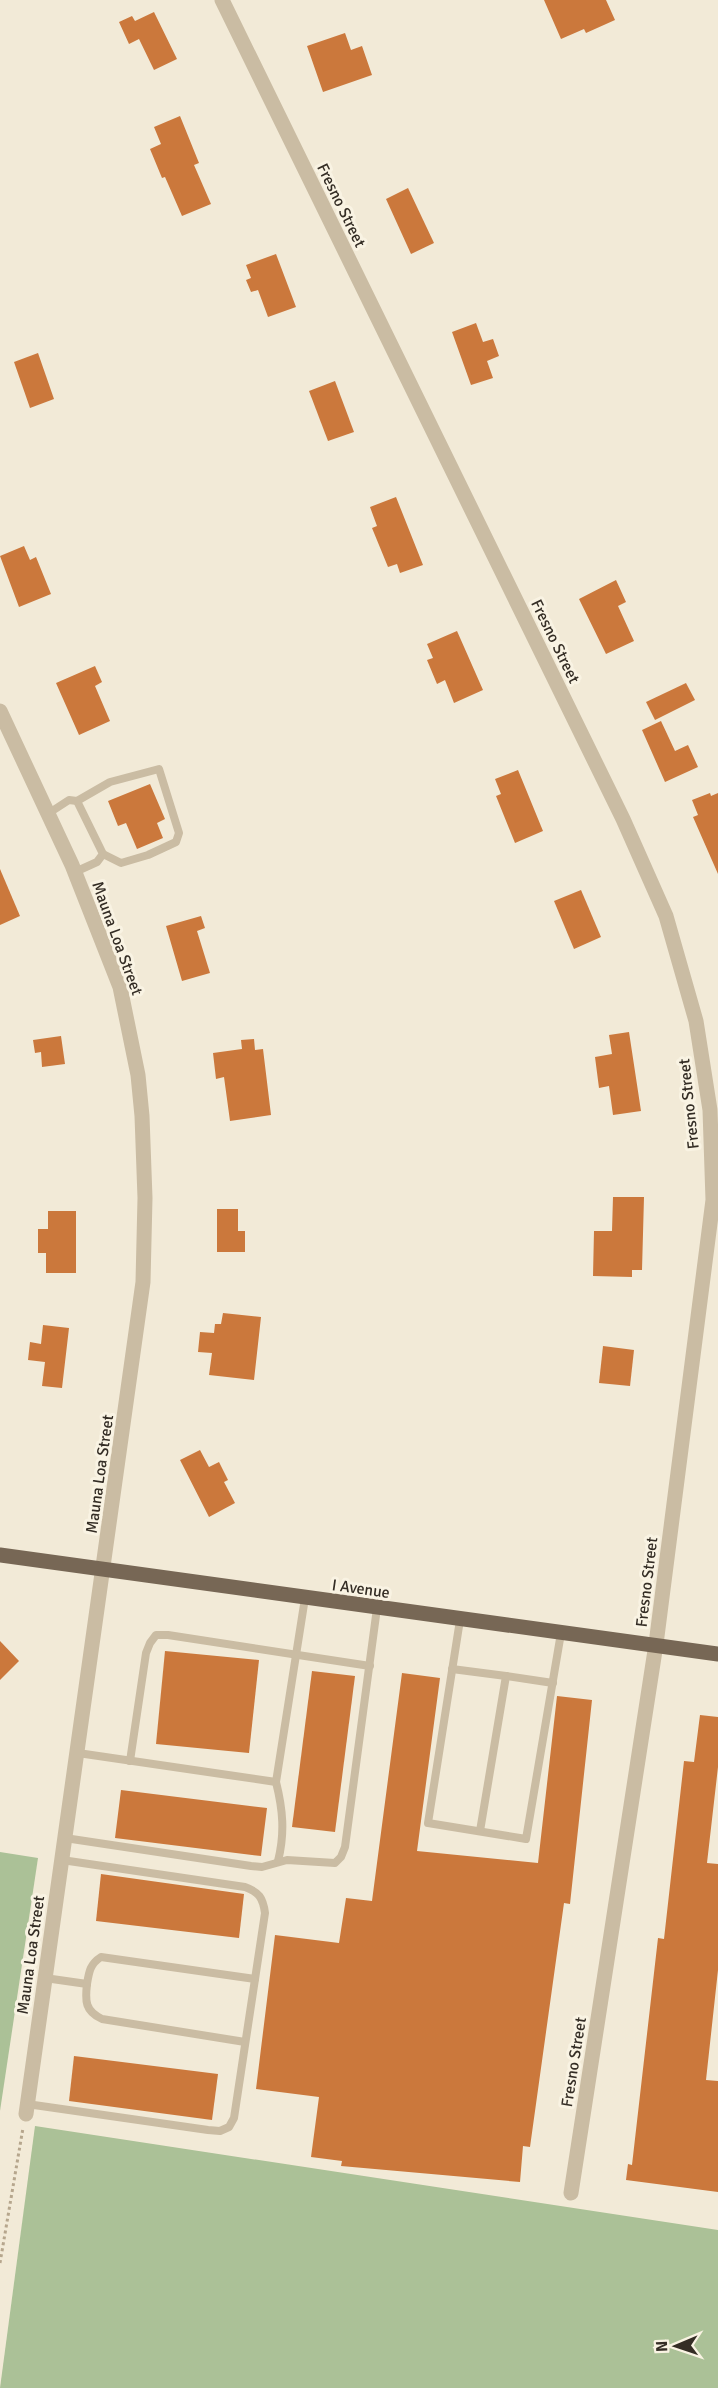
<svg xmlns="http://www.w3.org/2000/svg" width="718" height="2388" font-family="Signika,sans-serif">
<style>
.green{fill:#abc197}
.building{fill:#cb783c}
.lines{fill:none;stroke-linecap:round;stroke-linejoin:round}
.path{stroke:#b6a68d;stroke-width:3;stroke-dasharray:3 3;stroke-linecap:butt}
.lane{stroke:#cabca3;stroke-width:8}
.street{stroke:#cabca3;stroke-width:15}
.primary{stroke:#776755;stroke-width:15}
.labels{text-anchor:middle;stroke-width:6;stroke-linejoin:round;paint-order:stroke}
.street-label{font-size:16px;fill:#342d25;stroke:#f9f3e3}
</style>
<rect width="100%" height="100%" fill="#f2ead7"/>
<!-- green -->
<g class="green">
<polygon points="0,1852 38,1858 0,2111"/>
<polygon points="35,2126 718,2230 718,2388 0,2388"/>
</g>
<!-- building -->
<g class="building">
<polygon points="544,0 606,0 615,20 586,33 584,29 561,39"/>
<polygon points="154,12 177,59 154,70 139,39 129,44 119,22 132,16 135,21"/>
<polygon points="345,33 351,50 362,46 372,75 323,92 307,46"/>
<polygon points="180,116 199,163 194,165 211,204 182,216 165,177 162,178 150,149 161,144 154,127"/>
<polygon points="408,188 434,243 411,254 386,199"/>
<polygon points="276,254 296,307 268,317 258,290 251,292 246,280 251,278 246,265"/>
<polygon points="476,323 483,342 493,339 499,356 487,361 493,378 471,385 452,332"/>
<polygon points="38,353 54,399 30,408 14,362"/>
<polygon points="335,381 354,432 328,441 309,391"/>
<polygon points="396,497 423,565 400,573 397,564 388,567 372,528 377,526 370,507"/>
<polygon points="24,546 30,560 36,557 51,594 19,607 0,556"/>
<polygon points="616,580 626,602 618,606 634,641 606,654 579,599"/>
<polygon points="457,631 483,690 454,703 445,680 437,684 427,660 433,658 427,644"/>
<polygon points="95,666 102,682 95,686 110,721 79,735 56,683"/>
<polygon points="686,683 695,700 655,720 646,702"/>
<polygon points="661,721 675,751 688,745 698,767 665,782 642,730"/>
<polygon points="518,770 543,831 515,843 496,796 501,794 495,779"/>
<polygon points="150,784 165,819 157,823 163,838 137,849 126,823 118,826 108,801"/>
<polygon points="710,793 711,796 718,793 718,874 693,817 698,815 692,800"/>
<polygon points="0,869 20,916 0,925"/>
<polygon points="581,890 601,937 574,949 554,901"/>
<polygon points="201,916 205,928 197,931 210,973 182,981 166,926"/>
<polygon points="629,1032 641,1111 613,1115 609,1086 599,1088 595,1057 612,1054 609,1035"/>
<polygon points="61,1036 65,1064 42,1067 41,1052 35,1053 33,1040"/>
<polygon points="254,1039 255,1050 263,1049 271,1115 230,1121 224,1077 216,1079 213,1053 242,1049 241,1040"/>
<polygon points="613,1197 644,1197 642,1270 632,1270 632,1277 593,1276 594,1231 612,1231"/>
<polygon points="217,1209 238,1209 238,1231 245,1231 245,1252 217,1252"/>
<polygon points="48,1211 76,1211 76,1273 46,1273 46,1253 38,1253 38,1229 48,1229"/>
<polygon points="223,1313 261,1317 254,1380 209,1375 212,1353 198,1352 200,1332 214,1333 215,1324 221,1324"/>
<polygon points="43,1325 69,1328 62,1388 42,1386 45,1362 28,1360 30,1342 41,1344"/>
<polygon points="603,1346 634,1350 630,1386 599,1383"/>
<polygon points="200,1450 209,1467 219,1462 228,1480 224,1482 235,1503 209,1517 180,1460"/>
<polygon points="0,1641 19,1661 0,1680"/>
<polygon points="165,1651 259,1660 249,1753 156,1744"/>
<polygon points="312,1671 355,1676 335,1832 292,1827"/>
<polygon points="402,1673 440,1678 417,1851 538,1863 557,1696 592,1700 570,1904 564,1903 530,2147 523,2146 520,2182 341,2166 342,2161 311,2157 319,2097 256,2089 275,1935 339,1943 346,1898 372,1901"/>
<polygon points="700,1715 718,1717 718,1767 707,1863 718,1864 718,1970 706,2080 718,2081 718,2192 626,2180 628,2164 632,2165 658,1938 664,1939 684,1761 694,1762"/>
<polygon points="121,1790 267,1808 261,1856 115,1838"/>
<polygon points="101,1874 244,1894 239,1938 96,1921"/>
<polygon points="74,2056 218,2074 212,2120 69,2101"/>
</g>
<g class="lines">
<!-- path -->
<polyline class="path" points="0,2263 23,2128"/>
<!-- lane -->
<g class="lane">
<polyline points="77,801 110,782 159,769 179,833 176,842 148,855 121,863 103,854"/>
<polyline points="49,813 69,800 77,801 103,854 97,862 75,872"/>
<polyline points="460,1620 428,1823 526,1839 561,1633"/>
<polyline points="452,1669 506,1676 480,1831"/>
<polyline points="506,1676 553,1683"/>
<polyline points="78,1753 276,1782 305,1598"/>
<polyline points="130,1761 146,1653 150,1643 156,1635 168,1635 370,1666"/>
<path d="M276 1782C283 1810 285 1833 278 1861"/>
<polyline points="65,1838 251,1866 262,1867 287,1860 335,1863 341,1857 345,1847 377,1608"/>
<path d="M45 1978 87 1984C85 2001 85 2011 102 2019L245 2042"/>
<path d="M87 1984C89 1972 90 1964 101 1957L255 1979"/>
<path d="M27 2104 208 2130 220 2131 229 2127 234 2118 265 1913C263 1898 259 1892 245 1887L62 1860"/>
</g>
<!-- street -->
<g class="street">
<polyline points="222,0 623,819 666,916 696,1021 710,1110 713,1200 656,1644 571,2193"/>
<polyline points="0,711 72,865 120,987 138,1075 142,1116 145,1198 143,1282 26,2114"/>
</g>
<!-- primary -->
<polyline class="primary" points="0,1555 718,1654"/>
</g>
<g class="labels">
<!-- street labels -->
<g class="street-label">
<text transform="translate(342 205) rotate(64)" y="6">Fresno Street</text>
<text transform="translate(556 641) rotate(64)" y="6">Fresno Street</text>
<text transform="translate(118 938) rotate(70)" y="6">Mauna Loa Street</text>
<text transform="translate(688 1104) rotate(-96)" y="6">Fresno Street</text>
<text transform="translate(99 1474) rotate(-82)" y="6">Mauna Loa Street</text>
<text transform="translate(646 1582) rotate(-83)" y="6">Fresno Street</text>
<text transform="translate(361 1588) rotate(8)" y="6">I Avenue</text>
<text transform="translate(30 1955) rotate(-82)" y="6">Mauna Loa Street</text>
<text transform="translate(573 2062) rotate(-81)" y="6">Fresno Street</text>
</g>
</g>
<!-- north arrow -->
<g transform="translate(676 2346) rotate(268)" stroke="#f9f3e3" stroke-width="4.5" paint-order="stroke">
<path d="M0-4.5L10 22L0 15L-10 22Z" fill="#342d25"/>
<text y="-9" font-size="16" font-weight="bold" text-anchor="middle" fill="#342d25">N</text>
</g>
</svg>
